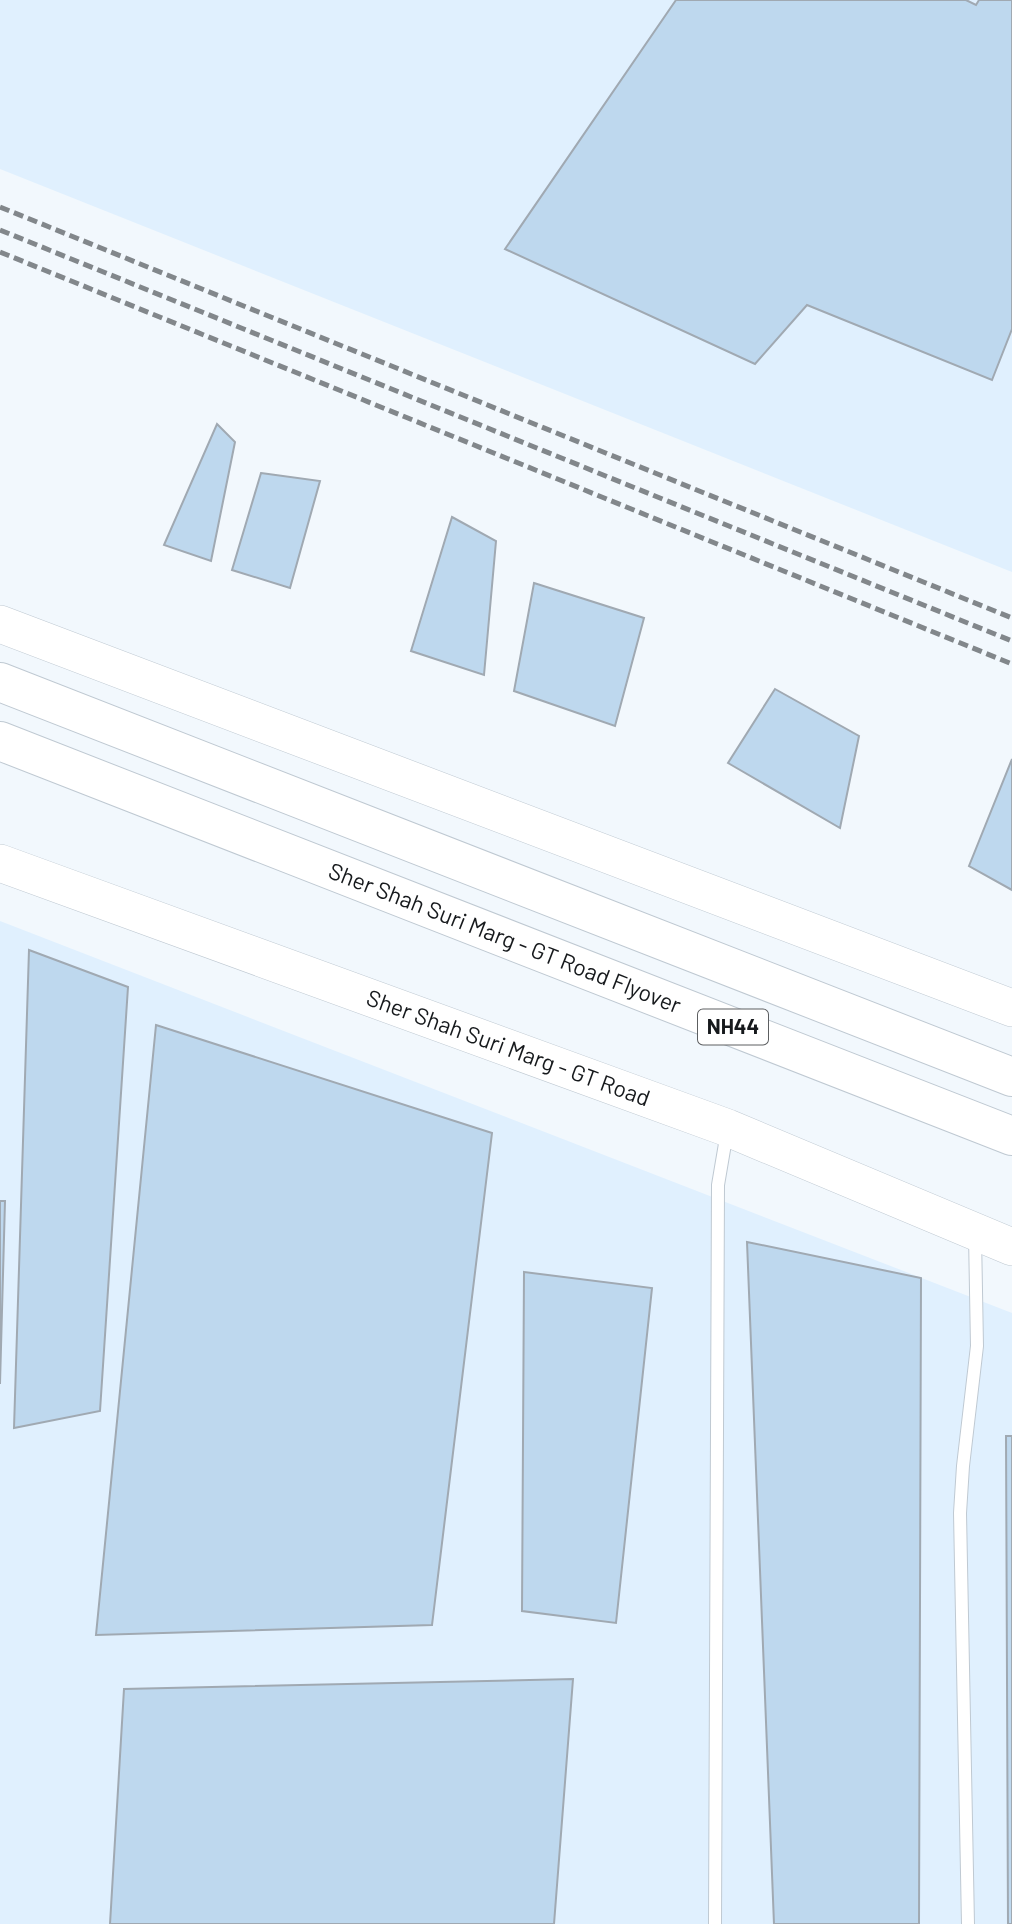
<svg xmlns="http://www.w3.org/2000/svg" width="1012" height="1924" font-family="Barlow,sans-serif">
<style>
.built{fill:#e0f0fe}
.building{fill:#bed8ee;stroke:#a0a9b2;stroke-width:2}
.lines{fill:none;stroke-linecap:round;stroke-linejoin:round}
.lane-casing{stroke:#bfc9d2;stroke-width:14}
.secondary-casing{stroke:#bfc9d2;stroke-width:38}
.highway-casing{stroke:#bfc9d2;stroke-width:40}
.lane{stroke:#fff;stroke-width:12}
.secondary{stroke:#fff;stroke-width:37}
.highway{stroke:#fff;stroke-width:38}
.rail{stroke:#82878b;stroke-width:5;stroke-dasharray:10 5;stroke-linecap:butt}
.labels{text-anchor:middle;stroke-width:7;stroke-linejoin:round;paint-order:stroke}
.shield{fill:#fff;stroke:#5c5e60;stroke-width:2}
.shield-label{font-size:21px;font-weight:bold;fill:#16191c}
.street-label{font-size:23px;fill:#16191c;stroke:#fff}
</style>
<rect width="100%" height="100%" fill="#f2f8fd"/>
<!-- built -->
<g class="built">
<polygon points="0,0 1012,0 1012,572 0,169"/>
<polygon points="0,921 1012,1313 1012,1924 0,1924"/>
</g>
<!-- building -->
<g class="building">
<polygon points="676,0 966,0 976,5 979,0 1012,0 1012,329 992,380 807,305 755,364 505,249"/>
<polygon points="217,424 235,442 211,561 164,545"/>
<polygon points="261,473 320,481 290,588 232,570"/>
<polygon points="452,517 496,541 484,675 411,651"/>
<polygon points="534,583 644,618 615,726 514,691"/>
<polygon points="775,689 859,736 840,828 728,763"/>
<polygon points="1012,759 1012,890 969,866"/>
<polygon points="29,950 128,987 100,1411 14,1428"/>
<polygon points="156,1025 492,1133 432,1625 96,1635"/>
<polygon points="0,1201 5,1201 0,1384"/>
<polygon points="747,1242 921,1278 919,1924 774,1924"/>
<polygon points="524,1272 652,1288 616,1623 522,1611"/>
<polygon points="1006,1436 1012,1436 1012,1924 1008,1924"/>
<polygon points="573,1679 554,1924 110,1924 124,1689"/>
</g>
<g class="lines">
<!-- lane casing -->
<g class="lane-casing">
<g id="lane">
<polyline points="715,1924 718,1185 727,1132"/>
<polyline points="968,1924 960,1513 963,1466 977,1346 975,1235"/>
</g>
</g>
<!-- secondary casing -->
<g class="secondary-casing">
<g id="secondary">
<polyline points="0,624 1012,1008"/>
<path id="s1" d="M0 863 728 1128 1012 1247"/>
</g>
</g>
<!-- highway casing -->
<g class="highway-casing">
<g id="highway">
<polyline points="0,682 1012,1077"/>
<path id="s2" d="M0 741 1012 1136"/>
</g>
</g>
<!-- lane -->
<use href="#lane" class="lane"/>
<!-- secondary -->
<use href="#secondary" class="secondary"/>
<!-- highway -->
<use href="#highway" class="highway"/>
<!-- rail -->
<g class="rail">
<polyline points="0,207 1012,618"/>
<polyline points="0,230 1012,641"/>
<polyline points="0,252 1012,664"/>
</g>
</g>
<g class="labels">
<!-- shield labels -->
<rect class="shield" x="698" y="1009.5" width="70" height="35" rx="5"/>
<g class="shield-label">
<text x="733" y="1034">NH44</text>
</g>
<!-- street labels -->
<g class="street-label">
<text dy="8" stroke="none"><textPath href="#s2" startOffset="542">Sher Shah Suri Marg - GT Road Flyover</textPath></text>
<text dy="8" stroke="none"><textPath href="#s1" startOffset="541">Sher Shah Suri Marg - GT Road</textPath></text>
</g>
</g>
</svg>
